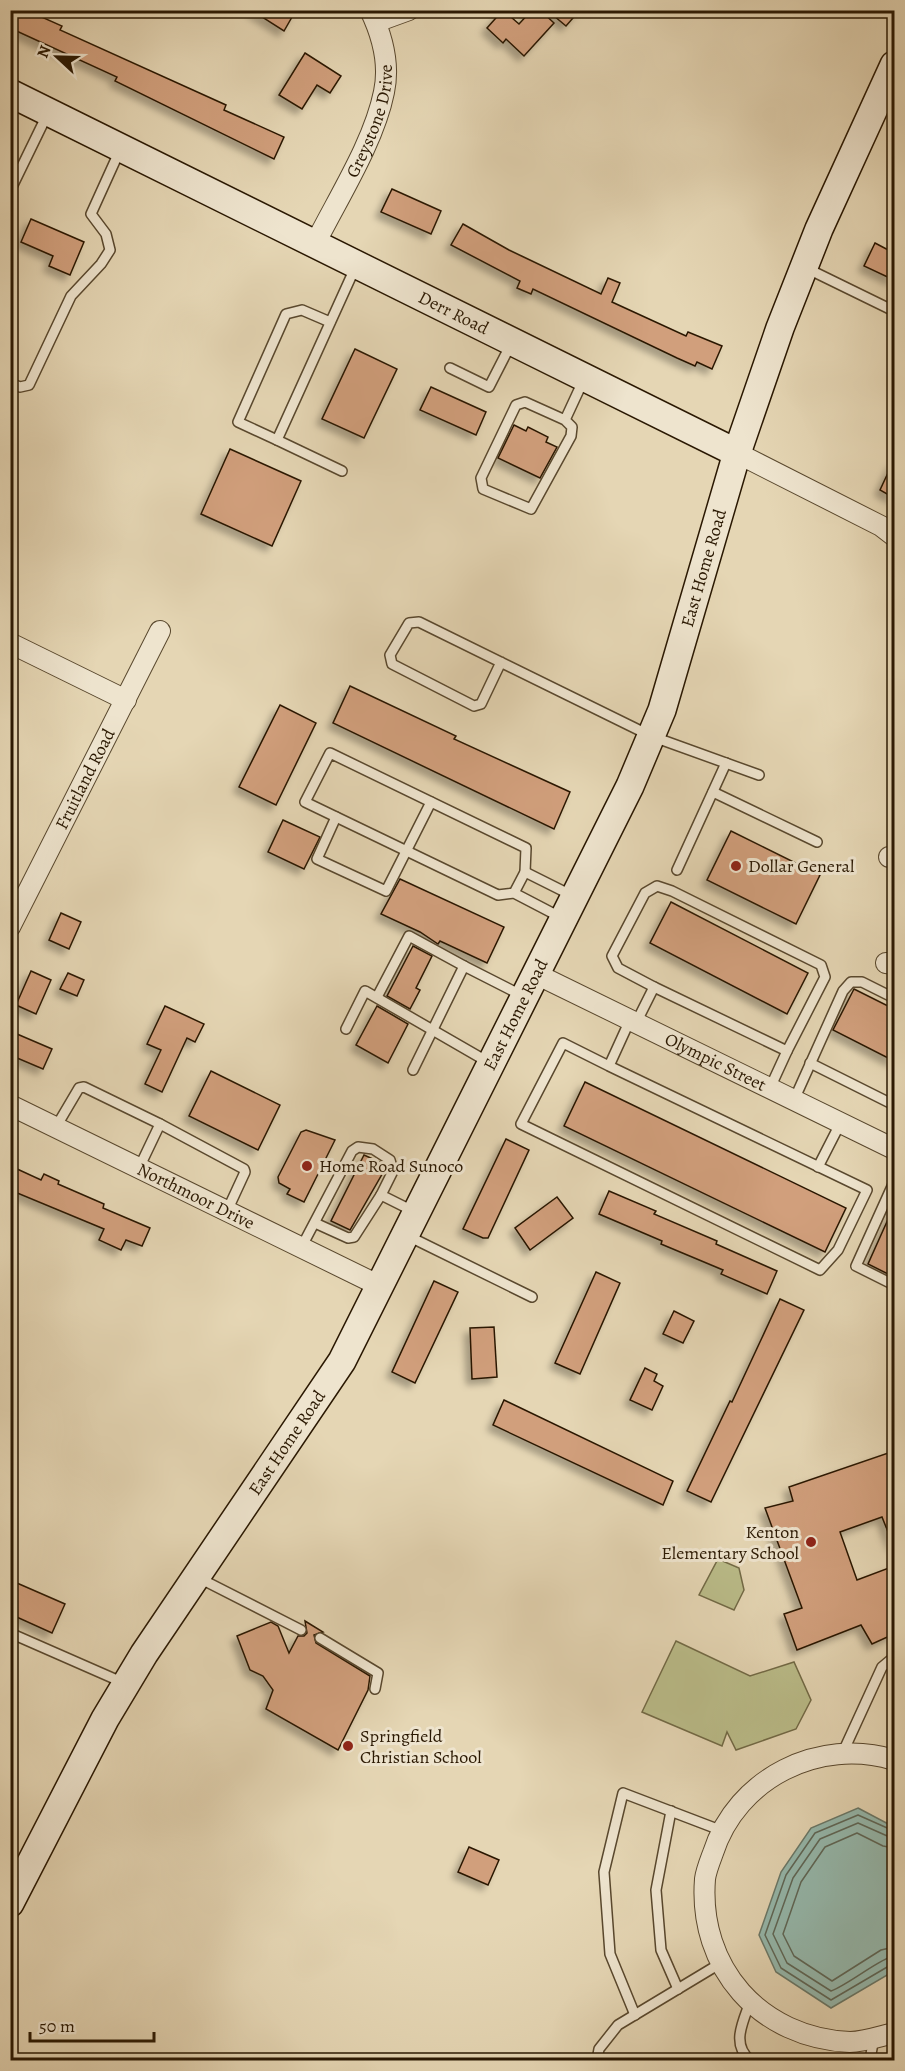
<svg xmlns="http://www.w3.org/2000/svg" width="905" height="2071" font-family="Alegreya,serif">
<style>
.green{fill:#babc89;stroke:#726a46;stroke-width:1.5}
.water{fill:#96b9ad;stroke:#6b7969;stroke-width:1.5}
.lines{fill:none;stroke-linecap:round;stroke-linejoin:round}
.shore{stroke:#606858;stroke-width:1.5}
.building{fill:#d19f7c;stroke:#2a1802;stroke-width:1.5;filter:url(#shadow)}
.lane-casing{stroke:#59482e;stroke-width:12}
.street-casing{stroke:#59482e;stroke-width:22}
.secondary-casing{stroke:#2a1802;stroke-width:30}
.lane{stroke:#eee4ce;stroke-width:9}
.street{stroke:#eee4ce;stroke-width:20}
.secondary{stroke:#eee4ce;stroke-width:27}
.poi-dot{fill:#8f2418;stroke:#eee4ce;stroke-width:2}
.labels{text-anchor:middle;stroke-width:6;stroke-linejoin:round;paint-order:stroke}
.street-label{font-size:18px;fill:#2a1802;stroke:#eee4ce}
.poi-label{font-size:18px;fill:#2a1802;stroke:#eee4ce;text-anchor:start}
</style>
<defs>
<filter id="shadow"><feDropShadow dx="-5.5" dy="5.5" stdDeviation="3" flood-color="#0004"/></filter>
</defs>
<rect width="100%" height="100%" fill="#e5d6b4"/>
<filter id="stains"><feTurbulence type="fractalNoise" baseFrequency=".00333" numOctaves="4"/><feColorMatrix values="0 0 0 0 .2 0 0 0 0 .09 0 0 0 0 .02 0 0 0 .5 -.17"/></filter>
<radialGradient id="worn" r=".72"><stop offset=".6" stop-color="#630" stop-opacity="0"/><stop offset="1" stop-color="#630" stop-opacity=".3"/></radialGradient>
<!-- green -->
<g class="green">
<polygon points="718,1559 739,1568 744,1590 734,1610 699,1595"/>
<polygon points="676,1641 750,1676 794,1662 811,1700 796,1729 736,1750 727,1732 722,1746 642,1712"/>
</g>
<!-- water -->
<polygon class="water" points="858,1808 894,1827 894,1966 889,1974 831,2008 776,1972 759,1935 781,1872 811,1828"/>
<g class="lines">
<!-- shore -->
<g class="shore">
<polyline points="894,1831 858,1815 815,1833 786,1875 765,1935 781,1968 831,2000 894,1963"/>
<path d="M894 1839 858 1823 820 1839 793 1878 773 1934 787 1963 831 1991C848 1985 882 1957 894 1956"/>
<polyline points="894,1848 883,1846 857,1833 825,1847 801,1882 783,1934 794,1956 832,1981 881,1950 894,1947"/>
</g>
</g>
<!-- building -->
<g class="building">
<polygon points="14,10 26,10 62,26 60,30 226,105 224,110 284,137 274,159 115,81 117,77 10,28"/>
<polygon points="251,10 296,10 284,31"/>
<polygon points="503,10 519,24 532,10 540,10 554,23 524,56 506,39 503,43 487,28"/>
<polygon points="547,10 580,10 566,26"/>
<polygon points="305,53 341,76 330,93 317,85 302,109 279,95"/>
<polygon points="392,189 441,211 431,234 381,212"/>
<polygon points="31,219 84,242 70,275 49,266 53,256 21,242"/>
<polygon points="463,224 509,250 601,294 608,278 620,283 612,302 686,336 688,332 722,346 712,369 697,362 695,366 677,358 533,289 531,294 517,288 520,281 451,245"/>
<polygon points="875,243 894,253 894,280 864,266"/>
<polygon points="355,349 397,369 364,438 322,419"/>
<polygon points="431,387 486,412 476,435 420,410"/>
<polygon points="514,425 526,431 528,427 548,437 546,442 557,447 540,478 498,458"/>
<polygon points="230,449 301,481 272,546 201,514"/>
<polygon points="894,460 894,498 880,490"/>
<polygon points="350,686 456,736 454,739 570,792 554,829 333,723"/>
<polygon points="280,705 316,723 276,805 239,787"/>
<polygon points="283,820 320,837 304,869 268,852"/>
<polygon points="731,831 820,875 796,924 707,880"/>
<polygon points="400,879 504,927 487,963 440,941 438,944 420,932 381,914"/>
<polygon points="671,902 808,973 787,1014 650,943"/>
<polygon points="61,913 81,922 69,949 49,940"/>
<polygon points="413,946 432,956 416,988 420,990 410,1009 387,996"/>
<polygon points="31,971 51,980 36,1014 16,1005"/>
<polygon points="68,973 84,980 77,996 60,989"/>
<polygon points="854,989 894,1009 894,1061 833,1030"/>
<polygon points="165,1006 204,1024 195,1042 187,1038 162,1092 145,1084 161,1050 147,1044"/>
<polygon points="377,1006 408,1024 388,1063 356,1045"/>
<polygon points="10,1031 52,1049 43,1069 10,1055"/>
<polygon points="211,1071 280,1105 258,1150 189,1116"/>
<polygon points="585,1082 846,1208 825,1252 564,1126"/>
<polygon points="306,1130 335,1140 304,1202 287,1194 290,1189 279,1183 278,1177 301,1132"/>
<polygon points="506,1139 529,1150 488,1238 483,1238 463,1229"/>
<polygon points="364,1155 384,1164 385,1169 350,1230 331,1221"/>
<polygon points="15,1168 41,1180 44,1174 59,1181 58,1184 104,1204 103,1208 150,1228 142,1246 126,1240 121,1250 99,1240 104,1229 10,1190 10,1178"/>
<polygon points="609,1191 656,1211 654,1214 717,1241 716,1244 777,1271 767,1294 721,1274 723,1270 661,1244 662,1241 599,1214"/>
<polygon points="557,1197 573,1218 530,1250 515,1228"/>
<polygon points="894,1206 894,1277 868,1264"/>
<polygon points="596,1272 620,1283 580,1374 555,1363"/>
<polygon points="434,1281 458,1292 415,1383 392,1372"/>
<polygon points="780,1299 804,1310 711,1502 687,1491 730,1401 732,1402"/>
<polygon points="674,1311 694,1321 683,1343 663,1334"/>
<polygon points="494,1327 497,1377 472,1379 470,1328"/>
<polygon points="645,1368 657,1374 654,1381 663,1386 652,1410 630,1400"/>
<polygon points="504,1400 673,1481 663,1505 493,1425"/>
<polygon points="894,1451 894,1547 882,1517 840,1532 857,1580 894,1566 894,1634 872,1644 861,1625 797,1650 784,1614 802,1608 765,1508 793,1501 789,1487"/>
<polygon points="10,1580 65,1604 52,1633 10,1614"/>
<polygon points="305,1621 323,1632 314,1635 316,1643 370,1676 368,1690 338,1750 266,1709 273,1690 263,1676 250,1670 237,1636 271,1622 278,1626 289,1653 298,1636 304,1636 307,1633"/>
<polygon points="469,1847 499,1860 488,1885 458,1872"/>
</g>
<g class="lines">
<!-- lane casing -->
<g class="lane-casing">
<g id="lane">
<polyline points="10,191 47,115"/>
<polyline points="806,268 894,311"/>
<polyline points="450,368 489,387 511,344"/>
<polyline points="10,383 20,387 29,385 71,296 101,264 110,250 106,234 91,214 120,150"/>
<polyline points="565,420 572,427 571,436 531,509 483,489 481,478 516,405 525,402 565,420 584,379"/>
<polyline points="277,440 238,422 286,314 302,310 330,322"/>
<polyline points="342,471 277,440 355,268"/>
<polyline points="501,662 481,704 474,706 392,664 390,655 409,623 419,622 651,736 759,775"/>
<polyline points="713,792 817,842"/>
<polyline points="336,817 317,859 386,891 431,802"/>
<polyline points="677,870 726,763"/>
<polyline points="525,872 571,895"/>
<polyline points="514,893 525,872 526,848 330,753 305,802 498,895 514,893 562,918"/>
<polyline points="654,987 618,968 612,956 645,893 657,886 672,891 821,965 825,977 787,1051"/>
<polyline points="377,997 409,936 464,966"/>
<polyline points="636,1023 654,987 787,1051 770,1088"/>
<polyline points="346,1029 365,991 488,1062"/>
<polyline points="810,1063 894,1105"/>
<polyline points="609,1066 867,1190 838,1250 820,1270 521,1124 563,1043 609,1066 630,1020"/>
<polyline points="413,1070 464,966 523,996"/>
<polyline points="794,1100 843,991 851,982 862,982 894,998"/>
<polyline points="160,1124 244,1169 245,1172 227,1211"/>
<polyline points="56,1127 79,1088 84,1087 160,1124 139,1168"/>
<polyline points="818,1167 841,1122"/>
<polyline points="894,1182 856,1266 894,1285"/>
<polyline points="315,1223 348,1238 354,1237 381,1195"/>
<polyline points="408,1236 532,1297"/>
<polyline points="301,1248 352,1151 358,1147 373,1149 390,1160 393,1171 381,1195 415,1212"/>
<polyline points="199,1578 301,1630"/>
<polyline points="10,1633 124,1683"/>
<polyline points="320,1638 378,1673 375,1689"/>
<polyline points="843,1752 882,1667 894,1657"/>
<polyline points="671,1811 656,1890 661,1950 678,1989"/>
<polyline points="635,2015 610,1954 604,1872 623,1793 720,1830"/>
<polyline points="597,2060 599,2049 618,2025 721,1963"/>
<path d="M750 2060C731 2044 743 2022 750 2002"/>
<polyline points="870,2060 874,2037"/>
</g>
</g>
<!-- street casing -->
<g class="street-casing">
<g id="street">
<polyline points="376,22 409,10"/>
<path id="s1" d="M315 244C338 198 374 142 384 92 390 64 382 35 370 10"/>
<polyline points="737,453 881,526 894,536"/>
<polyline points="10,643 126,700"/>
<polyline points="889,857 894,857"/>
<path id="s2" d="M10 927 160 631"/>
<polyline points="886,963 894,964"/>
<path id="s3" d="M536 974 894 1149"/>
<path id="s4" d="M10 1105 380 1286"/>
<path d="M894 1760C819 1737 737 1778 713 1853 710 1861 706 1871 705 1879 698 1968 760 2038 850 2042 864 2042 881 2036 894 2033"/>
</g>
</g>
<!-- secondary casing -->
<g class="secondary-casing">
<g id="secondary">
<path id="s5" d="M10 93 737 453"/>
<path id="s6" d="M10 1903 105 1719 144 1654 342 1361 630 786 662 710 737 453 780 328 819 229 894 65"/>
</g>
</g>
<!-- lane -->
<use href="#lane" class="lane"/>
<!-- street -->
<use href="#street" class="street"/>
<!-- secondary -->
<use href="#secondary" class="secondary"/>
</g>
<!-- markers -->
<g class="poi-dot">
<circle cx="736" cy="866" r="6"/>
<circle cx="307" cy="1166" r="6"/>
<circle cx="811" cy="1542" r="6"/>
<circle cx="348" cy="1746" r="6"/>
</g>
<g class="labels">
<!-- street labels -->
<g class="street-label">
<text dy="6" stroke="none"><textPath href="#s1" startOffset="136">Greystone Drive</textPath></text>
<text dy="6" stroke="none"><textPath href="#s5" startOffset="495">Derr Road</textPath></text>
<text dy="6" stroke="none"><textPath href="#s6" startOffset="1510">East Home Road</textPath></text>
<text dy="6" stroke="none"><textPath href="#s2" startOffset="166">Fruitland Road</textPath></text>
<text dy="6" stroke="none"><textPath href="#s6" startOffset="1024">East Home Road</textPath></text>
<text dy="6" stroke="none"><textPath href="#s3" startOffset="200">Olympic Street</textPath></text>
<text dy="6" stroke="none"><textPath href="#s4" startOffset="207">Northmoor Drive</textPath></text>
<text dy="6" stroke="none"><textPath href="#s6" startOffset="538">East Home Road</textPath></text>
</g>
<!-- poi labels -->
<g class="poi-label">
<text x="748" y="872">Dollar General</text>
<text x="319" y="1172">Home Road Sunoco</text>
<text x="799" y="1538" text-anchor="end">Kenton<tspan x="799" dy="21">Elementary School</tspan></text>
<text x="360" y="1742">Springfield<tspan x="360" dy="21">Christian School</tspan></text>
</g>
</g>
<!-- margin -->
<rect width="905" height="2071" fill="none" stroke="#e5d6b4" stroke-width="36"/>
<rect x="12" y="12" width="881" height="2047" fill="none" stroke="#2a1802" stroke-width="3"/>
<rect x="18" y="18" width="869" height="2035" fill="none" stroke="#2a1802" stroke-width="1.5"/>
<!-- north arrow -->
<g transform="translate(57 57) rotate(292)" stroke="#eee4ce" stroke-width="4.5" paint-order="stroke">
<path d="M0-4.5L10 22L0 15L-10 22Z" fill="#2a1802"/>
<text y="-9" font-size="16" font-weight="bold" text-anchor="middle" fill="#2a1802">N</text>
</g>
<!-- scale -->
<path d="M30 2032v9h124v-9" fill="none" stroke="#2a1802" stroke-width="3"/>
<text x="39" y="2032" font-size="18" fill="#2a1802" stroke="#eee4ce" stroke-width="4.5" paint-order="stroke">50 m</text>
<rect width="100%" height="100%" filter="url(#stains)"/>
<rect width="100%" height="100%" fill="url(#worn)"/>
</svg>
